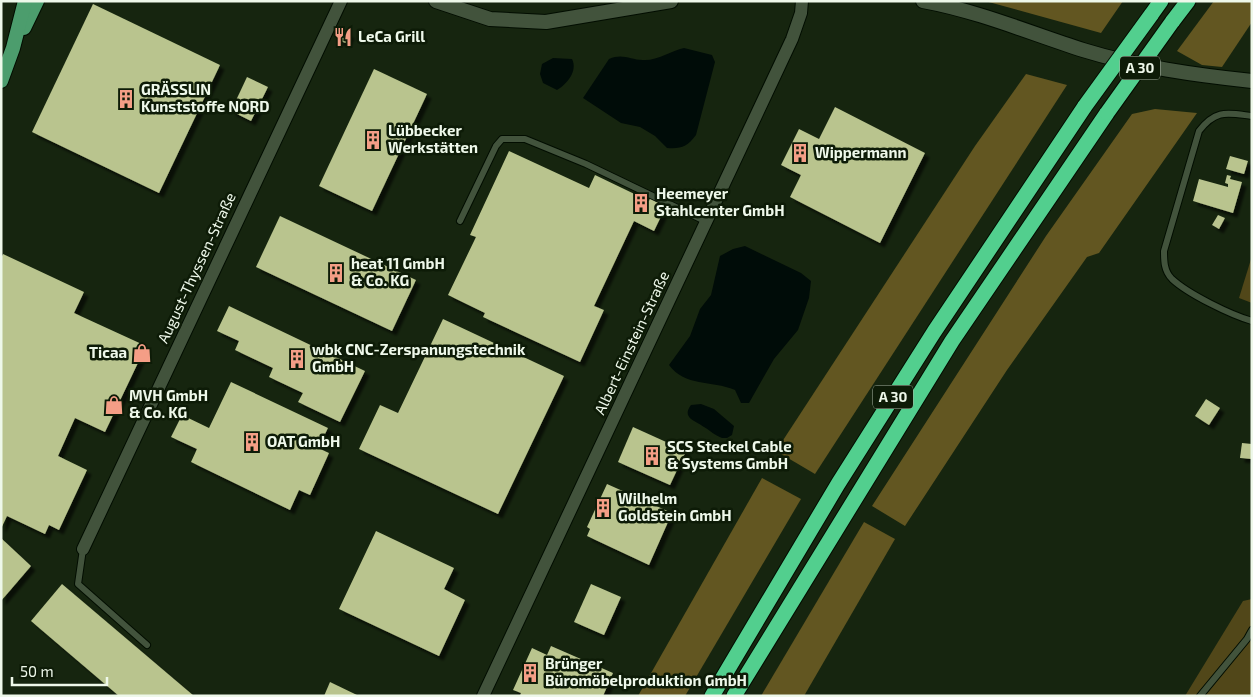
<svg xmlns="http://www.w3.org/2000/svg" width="1253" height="697" font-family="'Exo 2',sans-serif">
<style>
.green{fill:#514719}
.forest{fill:#625621}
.water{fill:#000c08}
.building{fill:#b9c48e;filter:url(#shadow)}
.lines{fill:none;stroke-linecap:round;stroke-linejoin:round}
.service-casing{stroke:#020d00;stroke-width:8}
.minor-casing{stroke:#020d00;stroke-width:14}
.tertiary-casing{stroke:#020d00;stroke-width:16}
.primary-casing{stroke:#020d00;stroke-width:16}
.motorway-casing{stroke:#020d00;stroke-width:17}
.service{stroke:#42533c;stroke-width:6}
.minor{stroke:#42533c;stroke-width:12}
.tertiary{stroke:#42533c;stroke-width:14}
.primary{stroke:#4c9d6d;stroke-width:14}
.motorway{stroke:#52cf8e;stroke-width:15}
.motorway-bridge-casing{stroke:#020d00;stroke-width:17;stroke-linecap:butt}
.motorway-bridge{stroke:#52cf8e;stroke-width:15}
.labels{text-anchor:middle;stroke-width:5;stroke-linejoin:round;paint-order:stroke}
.shield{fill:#0d1b07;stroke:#aab6a6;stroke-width:1}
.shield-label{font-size:14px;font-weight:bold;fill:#eef8ea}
.poi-label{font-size:15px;font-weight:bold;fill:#eef8ea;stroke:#0d1b07;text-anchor:start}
.street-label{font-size:15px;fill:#eef8ea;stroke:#0d1b07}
</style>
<defs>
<filter id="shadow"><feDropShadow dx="4.5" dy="4.5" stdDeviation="1" flood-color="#0009"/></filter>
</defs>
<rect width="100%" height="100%" fill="#16250f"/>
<!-- green -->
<g class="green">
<polygon points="1252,256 1252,303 1239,298"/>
<polygon points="1252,599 1252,696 1185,696 1243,601"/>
</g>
<!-- forest -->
<g class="forest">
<polygon points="985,1 1123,1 1101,33"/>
<polygon points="1214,1 1252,1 1252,22 1222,67 1202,65 1177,51"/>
<polygon points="1026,74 1067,85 815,474 776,451 975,146"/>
<polygon points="1155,109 1197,113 1099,253 1087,257 1007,370 905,526 872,506 1046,236 1132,114"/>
<polygon points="762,478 801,499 685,696 638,696"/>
<polygon points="864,522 895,539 804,696 761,696"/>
</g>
<!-- water -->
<g class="water">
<path d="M684 48 712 55 715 62 696 135C687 147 681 149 667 148L655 136 640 127 621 123 583 98 609 59C623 53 630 60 643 60 657 61 671 51 684 48Z"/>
<path d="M553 58 572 59C578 71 567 84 557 90L543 83 540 74 542 64Z"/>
<path d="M745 246 801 273 811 281 809 298 798 330 774 359 749 403H741L735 390C711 380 685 387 669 365L690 336 700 309 711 295 720 256 733 249Z"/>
<path d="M701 404 714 409 734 426 732 435 727 438H722C714 435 711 431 704 427 696 421 681 418 691 405Z"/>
</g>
<!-- building -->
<g class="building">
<polygon points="93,4 220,65 159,193 32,132"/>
<polygon points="341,30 350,34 346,43 337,40"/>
<polygon points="374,69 427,94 372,211 319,186"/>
<polygon points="247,77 268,87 251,121 231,111"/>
<polygon points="835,107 925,153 880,243 790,197 801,175 781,165 799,129 819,139"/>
<polygon points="509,151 589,188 595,175 649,201 650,198 666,206 654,231 634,221 594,306 604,310 580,362 483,317 485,313 448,295 476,237 470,235"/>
<polygon points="1230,156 1248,161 1244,174 1226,169"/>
<polygon points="1227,175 1231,176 1230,179 1242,182 1233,213 1193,201 1199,179 1228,187 1228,184 1225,183"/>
<polygon points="1218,215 1225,218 1219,229 1212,225"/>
<polygon points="280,216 416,280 392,331 256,267"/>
<polygon points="3,254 84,292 74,313 146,346 105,432 75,418 58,456 87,470 59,530 49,525 45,534 7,516 1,529 1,258"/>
<polygon points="229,306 365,371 340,422 298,402 303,393 269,377 273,368 235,350 239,341 217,331"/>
<polygon points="443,319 564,376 498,514 359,449 380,405 398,413"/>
<polygon points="231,382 328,428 318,448 329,453 310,495 299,490 290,510 191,462 197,449 171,437 182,415 209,428"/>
<polygon points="1206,399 1220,408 1209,425 1195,416"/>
<polygon points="633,427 686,451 670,485 618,462"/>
<polygon points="1242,443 1252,444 1252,459 1240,458"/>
<polygon points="607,484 672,513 649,565 587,536 590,529 587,527"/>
<polygon points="376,531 454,568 444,589 465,600 439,656 339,609"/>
<polygon points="1,538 31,566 1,601"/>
<polygon points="62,584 194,696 119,696 31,621"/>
<polygon points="591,584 621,597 604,635 574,622"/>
<polygon points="551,646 613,673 603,696 520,696 521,693 513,690 532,648 547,655"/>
<polygon points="330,682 359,696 324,696"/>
</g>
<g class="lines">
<!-- service casing -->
<g class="service-casing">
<g id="service">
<path d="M1252 116C1227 113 1216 109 1199 131L1164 251C1164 261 1164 271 1172 279 1188 294 1231 315 1252 321"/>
<polyline points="460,221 496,146 502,139 525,139 586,164 707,222"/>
<polyline points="83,549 78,584 147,645"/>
<polyline points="1200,696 1247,639 1252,630"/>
</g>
</g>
<!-- minor casing -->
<g class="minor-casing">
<g id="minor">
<polyline points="83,549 341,1"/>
<polyline points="483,696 792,39 801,13 802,1"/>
</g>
</g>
<!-- tertiary casing -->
<g class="tertiary-casing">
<g id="tertiary">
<polyline points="436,1 490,19 546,22 671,1"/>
<path d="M923 1C978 11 1030 33 1083 50 1138 67 1195 75 1252 81"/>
</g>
</g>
<!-- primary casing -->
<g class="primary-casing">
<g id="primary">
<polyline points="24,28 37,1"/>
<polyline points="1,81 13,48 25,1"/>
</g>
</g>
<!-- motorway casing -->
<g class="motorway-casing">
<g id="motorway">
<polyline points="1151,15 1161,1"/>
<polyline points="1172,22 1188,1"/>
<polyline points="712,696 838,484 934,332 1085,106"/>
<polyline points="734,696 952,341 1107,113"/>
</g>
</g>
<!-- service -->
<use href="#service" class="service"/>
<!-- minor -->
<use href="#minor" class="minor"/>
<!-- tertiary -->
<use href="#tertiary" class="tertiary"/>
<!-- primary -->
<use href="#primary" class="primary"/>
<!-- motorway -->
<use href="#motorway" class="motorway"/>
<!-- motorway-bridge casing -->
<g class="motorway-bridge-casing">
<g id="motorway-bridge">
<polyline points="1085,106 1151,15"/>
<polyline points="1107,113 1172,22"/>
</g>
</g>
<!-- motorway-bridge -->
<use href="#motorway-bridge" class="motorway-bridge"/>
</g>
<!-- icons -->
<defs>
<g id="restaurant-bare" transform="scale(1.5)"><path d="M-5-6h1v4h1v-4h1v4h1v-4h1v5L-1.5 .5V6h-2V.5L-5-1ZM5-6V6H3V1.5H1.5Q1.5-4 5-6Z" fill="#f49e86" stroke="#0d1b07" stroke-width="2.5" paint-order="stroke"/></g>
<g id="building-bare" transform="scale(1.5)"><path d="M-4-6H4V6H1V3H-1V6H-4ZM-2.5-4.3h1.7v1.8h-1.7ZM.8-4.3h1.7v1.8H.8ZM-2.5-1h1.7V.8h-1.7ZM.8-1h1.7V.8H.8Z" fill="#f49e86" stroke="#0d1b07" stroke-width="2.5" paint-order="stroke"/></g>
<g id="shop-bare" transform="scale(1.5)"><path d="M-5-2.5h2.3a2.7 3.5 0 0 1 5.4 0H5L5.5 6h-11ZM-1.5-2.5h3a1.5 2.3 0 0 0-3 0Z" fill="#f49e86" stroke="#0d1b07" stroke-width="2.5" paint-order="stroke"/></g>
</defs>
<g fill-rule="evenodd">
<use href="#restaurant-bare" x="343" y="37"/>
<use href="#building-bare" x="126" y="99"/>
<use href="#building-bare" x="373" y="140"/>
<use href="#building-bare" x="800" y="153"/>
<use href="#building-bare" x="641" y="203"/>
<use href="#building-bare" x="336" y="273"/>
<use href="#shop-bare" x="142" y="353"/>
<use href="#building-bare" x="297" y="359"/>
<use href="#shop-bare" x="114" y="405"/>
<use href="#building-bare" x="252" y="442"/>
<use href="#building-bare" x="652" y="456"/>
<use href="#building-bare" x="603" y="508"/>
<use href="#building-bare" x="530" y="673"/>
</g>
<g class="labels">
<!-- shield labels -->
<g class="shield">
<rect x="1120" y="56.5" width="40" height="23" rx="4"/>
<rect x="873" y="385.5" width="40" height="23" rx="4"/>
</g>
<g class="shield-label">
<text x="1140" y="73">A 30</text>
<text x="893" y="402">A 30</text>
</g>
<!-- poi labels -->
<g class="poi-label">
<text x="358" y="42">LeCa Grill</text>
<text x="141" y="95">GRÄSSLIN<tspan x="141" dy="17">Kunststoffe NORD</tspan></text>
<text x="388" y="136">Lübbecker<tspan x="388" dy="17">Werkstätten</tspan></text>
<text x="815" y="158">Wippermann</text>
<text x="656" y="199">Heemeyer<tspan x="656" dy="17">Stahlcenter GmbH</tspan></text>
<text x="351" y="269">heat 11 GmbH<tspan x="351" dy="17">&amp; Co. KG</tspan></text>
<text x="312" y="355">wbk CNC-Zerspanungstechnik<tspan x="312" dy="17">GmbH</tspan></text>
<text x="127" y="358" text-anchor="end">Ticaa</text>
<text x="129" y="401">MVH GmbH<tspan x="129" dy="17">&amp; Co. KG</tspan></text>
<text x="267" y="447">OAT GmbH</text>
<text x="667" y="452">SCS Steckel Cable<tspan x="667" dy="17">&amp; Systems GmbH</tspan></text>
<text x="618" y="504">Wilhelm<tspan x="618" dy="17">Goldstein GmbH</tspan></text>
<text x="545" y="669">Brünger<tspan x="545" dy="17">Büromöbelproduktion GmbH</tspan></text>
</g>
<!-- street labels -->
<g class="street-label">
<text transform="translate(197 268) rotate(-65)" y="5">August-Thyssen-Straße</text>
<text transform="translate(632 343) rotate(-65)" y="5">Albert-Einstein-Straße</text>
</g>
</g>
<!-- border -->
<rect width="1253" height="697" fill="none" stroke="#eef8ea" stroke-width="5"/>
<!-- scale -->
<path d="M12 677v8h95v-8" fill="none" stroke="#eef8ea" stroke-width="2.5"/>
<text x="20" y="677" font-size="15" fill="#eef8ea" stroke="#0d1b07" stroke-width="4" paint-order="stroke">50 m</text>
</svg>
